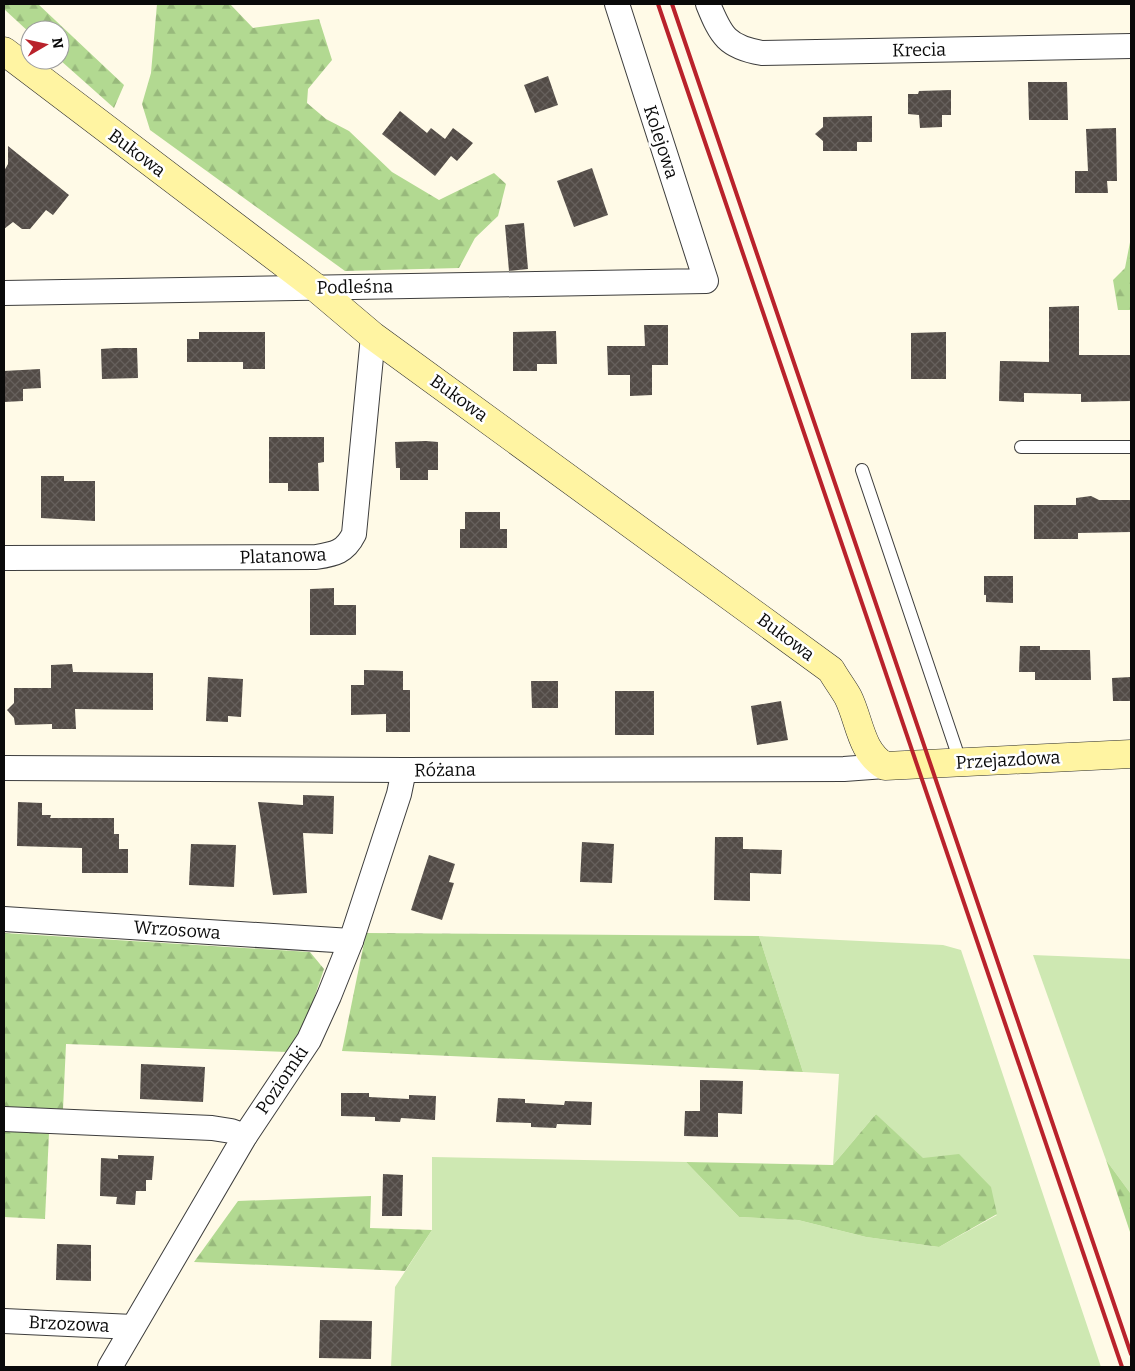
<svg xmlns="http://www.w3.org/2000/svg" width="1135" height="1371" font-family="Bitter,serif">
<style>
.grass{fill:#cee8b2}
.forest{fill:url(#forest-firs)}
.building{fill:url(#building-cross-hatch)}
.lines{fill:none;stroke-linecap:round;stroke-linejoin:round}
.lane-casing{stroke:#3d3d3d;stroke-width:14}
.street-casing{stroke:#3d3d3d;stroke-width:26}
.secondary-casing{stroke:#2c2c2c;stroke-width:29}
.lane{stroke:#fff;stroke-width:12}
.street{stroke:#fff;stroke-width:24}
.secondary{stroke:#fff4a2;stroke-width:28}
.rail{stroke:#b9222b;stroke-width:4}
.labels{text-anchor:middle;stroke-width:5;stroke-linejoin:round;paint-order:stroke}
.street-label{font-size:18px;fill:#0a0a0a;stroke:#fff}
</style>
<defs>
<pattern id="forest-firs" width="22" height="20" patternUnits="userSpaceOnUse" patternTransform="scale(1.25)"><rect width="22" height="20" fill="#b2d991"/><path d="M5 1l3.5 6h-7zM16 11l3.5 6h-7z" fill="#98b97c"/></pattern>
<pattern id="building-cross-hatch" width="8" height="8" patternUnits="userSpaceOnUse" patternTransform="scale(1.25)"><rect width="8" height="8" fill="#524b46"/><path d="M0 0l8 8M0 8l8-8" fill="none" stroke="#66605c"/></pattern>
</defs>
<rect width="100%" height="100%" fill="#fffae7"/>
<!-- grass -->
<g class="grass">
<polygon points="759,936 943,945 961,950 1101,1367 391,1367 395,1287 432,1230 432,1157 686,1162 739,1217 798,1220 866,1237 939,1247 997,1215 923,1159 876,1114 833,1165 839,1074 803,1072"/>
<polygon points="1033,955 1131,959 1131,1194 1106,1160"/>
</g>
<!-- forest -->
<g class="forest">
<polygon points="4,4 38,4 124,85 114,108 60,60 60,30 30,30 30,33 4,9"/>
<polygon points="157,4 230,4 253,28 319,19 332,60 308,89 307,103 326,119 349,131 392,172 439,200 494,173 506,184 498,216 475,238 459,268 345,271 150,130 142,104 151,73"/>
<polygon points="1131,237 1131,310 1118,310 1113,280 1125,268"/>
<polygon points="4,933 310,952 324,969 309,1013 288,1052 66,1044 63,1109 4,1107"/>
<polygon points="366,933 759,936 803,1072 342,1051"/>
<polygon points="876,1114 923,1158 959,1154 991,1187 997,1214 939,1247 866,1237 798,1220 739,1217 686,1162 833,1165"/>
<polygon points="4,1131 49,1133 45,1219 4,1217"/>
<polygon points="1106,1160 1131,1194 1131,1235"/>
<polygon points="371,1196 370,1228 432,1230 405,1271 194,1262 238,1201"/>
</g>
<!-- building -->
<g class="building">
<polygon points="548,76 558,105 535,113 524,85"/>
<polygon points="1028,82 1067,82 1068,120 1029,120"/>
<polygon points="951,90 951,115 942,115 942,127 920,128 919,115 908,114 908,94 918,94 919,91"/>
<polygon points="400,111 427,133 431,128 445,139 453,128 473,143 457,161 451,156 435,176 382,134"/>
<polygon points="872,116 872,142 857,142 857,151 823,151 823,141 815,134 823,127 823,117"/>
<polygon points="1116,128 1117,181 1107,181 1108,193 1075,193 1075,171 1088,171 1086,129"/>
<polygon points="8,146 69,195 53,215 46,210 30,229 22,229 13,222 4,229 4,171 8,164"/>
<polygon points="592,168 608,215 574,227 557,181"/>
<polygon points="524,223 528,269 509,271 505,225"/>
<polygon points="1079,306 1079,355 1130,355 1131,401 1081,402 1081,394 1024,393 1024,402 999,401 1000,361 1049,362 1049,307"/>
<polygon points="644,325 668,325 668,365 652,365 652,395 630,396 630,375 608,375 607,346 645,346"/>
<polygon points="556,331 557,364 537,364 537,371 513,371 513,332"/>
<polygon points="199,332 265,332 265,369 243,369 243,362 187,362 187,339 199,339"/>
<polygon points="946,332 946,379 911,379 911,333"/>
<polygon points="115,348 137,348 138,378 102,379 101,349"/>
<polygon points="40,369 41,388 23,389 23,401 4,402 4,371"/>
<polygon points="269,437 324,437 324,462 318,463 319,491 288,491 288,483 269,483"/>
<polygon points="426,441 438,442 438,470 428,470 428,480 400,480 400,468 396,468 395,442"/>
<polygon points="41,476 64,476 64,481 95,481 95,521 41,518"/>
<polygon points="1091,496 1099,500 1131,500 1131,532 1078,533 1078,539 1034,539 1034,505 1076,505 1076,498"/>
<polygon points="465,512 500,512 500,529 507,529 507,548 460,548 460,529 465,529"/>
<polygon points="984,576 1013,576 1013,603 986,602 986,595 984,595"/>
<polygon points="334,588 334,605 356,605 356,635 310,635 310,589"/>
<polygon points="1020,646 1040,646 1040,650 1090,650 1091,680 1035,680 1035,672 1019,672"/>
<polygon points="72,664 73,672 153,673 153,710 75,709 76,729 52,729 52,724 15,725 14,718 7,710 14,703 14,688 51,688 51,665"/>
<polygon points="364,670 403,671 403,690 410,690 410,732 386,732 386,714 351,715 351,685 364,685"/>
<polygon points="208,677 243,679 241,717 228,716 228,722 206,721"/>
<polygon points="1131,677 1131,701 1113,701 1112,678"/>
<polygon points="531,681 558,681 558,708 532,708"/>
<rect x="615" y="691" width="39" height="44"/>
<polygon points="781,701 788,740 757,745 751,706"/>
<polygon points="303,795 334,796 333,834 303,833 307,893 273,895 258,802 303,805"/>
<polygon points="18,802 42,803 42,815 51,815 50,818 114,818 114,834 119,834 119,849 128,849 128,873 82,873 82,848 17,846"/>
<polygon points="715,837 743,837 743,849 782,850 781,874 750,873 750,901 714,900"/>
<polygon points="582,842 614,844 612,883 580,882"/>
<polygon points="191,844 236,845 234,887 189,885"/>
<polygon points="429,855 455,864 449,882 454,883 442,920 411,910"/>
<polygon points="141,1064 205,1067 203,1102 140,1099"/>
<polygon points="700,1080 743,1081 742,1114 718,1113 718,1137 684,1136 685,1111 700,1111"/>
<polygon points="341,1093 369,1093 369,1097 409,1099 409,1095 436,1096 435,1120 401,1118 400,1122 375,1121 375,1117 341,1116"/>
<polygon points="498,1098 525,1099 525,1103 564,1105 565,1101 592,1102 591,1125 557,1124 556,1128 531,1127 531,1123 496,1122"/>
<polygon points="118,1155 154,1156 152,1180 146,1180 146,1191 136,1191 135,1205 116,1204 117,1197 100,1196 101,1158 118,1159"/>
<polygon points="383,1174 403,1175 402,1216 382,1216"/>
<polygon points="57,1244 91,1245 91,1281 56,1280"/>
<polygon points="320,1320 372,1321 371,1359 319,1358"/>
</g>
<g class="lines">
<!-- lane casing -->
<g class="lane-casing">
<g id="lane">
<polyline points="1021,447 1131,447"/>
<polyline points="862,470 956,749 957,763"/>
</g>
</g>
<!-- street casing -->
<g class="street-casing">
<g id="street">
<path d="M708 4C721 36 727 47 762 53L1131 46"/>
<polyline points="4,293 706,281 617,4"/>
<path d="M4 558 316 557C335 554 345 552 354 534L373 336"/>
<polyline points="4,768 404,770 844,769 885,766"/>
<polyline points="4,919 351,941"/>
<polyline points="4,1119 212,1128 231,1131 245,1136"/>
<polyline points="4,1321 133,1327"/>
<polyline points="110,1367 245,1136 309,1040 329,996 351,941 399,794 404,770"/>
</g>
</g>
<!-- secondary casing -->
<g class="secondary-casing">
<path id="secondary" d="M4 51 315 287 373 336 831 670C836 679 843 688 848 697 860 721 860 751 885 766L1131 754"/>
</g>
<!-- lane -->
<use href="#lane" class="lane"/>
<!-- street -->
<use href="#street" class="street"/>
<!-- secondary -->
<use href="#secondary" class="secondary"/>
<!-- rail -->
<g class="rail">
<polyline points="658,4 1122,1367"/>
<polyline points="672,4 1131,1354"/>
</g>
</g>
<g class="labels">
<!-- street labels -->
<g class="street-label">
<text transform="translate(919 50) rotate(-1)" y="6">Krecia</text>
<text transform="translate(661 142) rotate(72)" y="6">Kolejowa</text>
<text transform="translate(137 153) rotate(37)" y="6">Bukowa</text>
<text transform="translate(355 287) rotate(-1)" y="6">Podleśna</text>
<text transform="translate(459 398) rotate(36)" y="6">Bukowa</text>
<text transform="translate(283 556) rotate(-2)" y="6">Platanowa</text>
<text transform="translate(786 637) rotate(37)" y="6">Bukowa</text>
<text transform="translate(1008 760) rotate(-3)" y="6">Przejazdowa</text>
<text transform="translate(445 770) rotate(-1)" y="6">Różana</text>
<text transform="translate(177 930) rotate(4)" y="6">Wrzosowa</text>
<text transform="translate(282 1080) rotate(-56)" y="6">Poziomki</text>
<text transform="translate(69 1324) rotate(3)" y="6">Brzozowa</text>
</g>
</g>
<!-- border -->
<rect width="1135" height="1371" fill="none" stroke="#0a0a0a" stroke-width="10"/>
<!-- north arrow -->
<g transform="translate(45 45) rotate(81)"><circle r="24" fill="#ffffff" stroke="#9d9d9d"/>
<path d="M0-4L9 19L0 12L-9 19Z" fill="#b9222b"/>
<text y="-8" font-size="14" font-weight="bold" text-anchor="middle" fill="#0a0a0a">N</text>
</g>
</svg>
